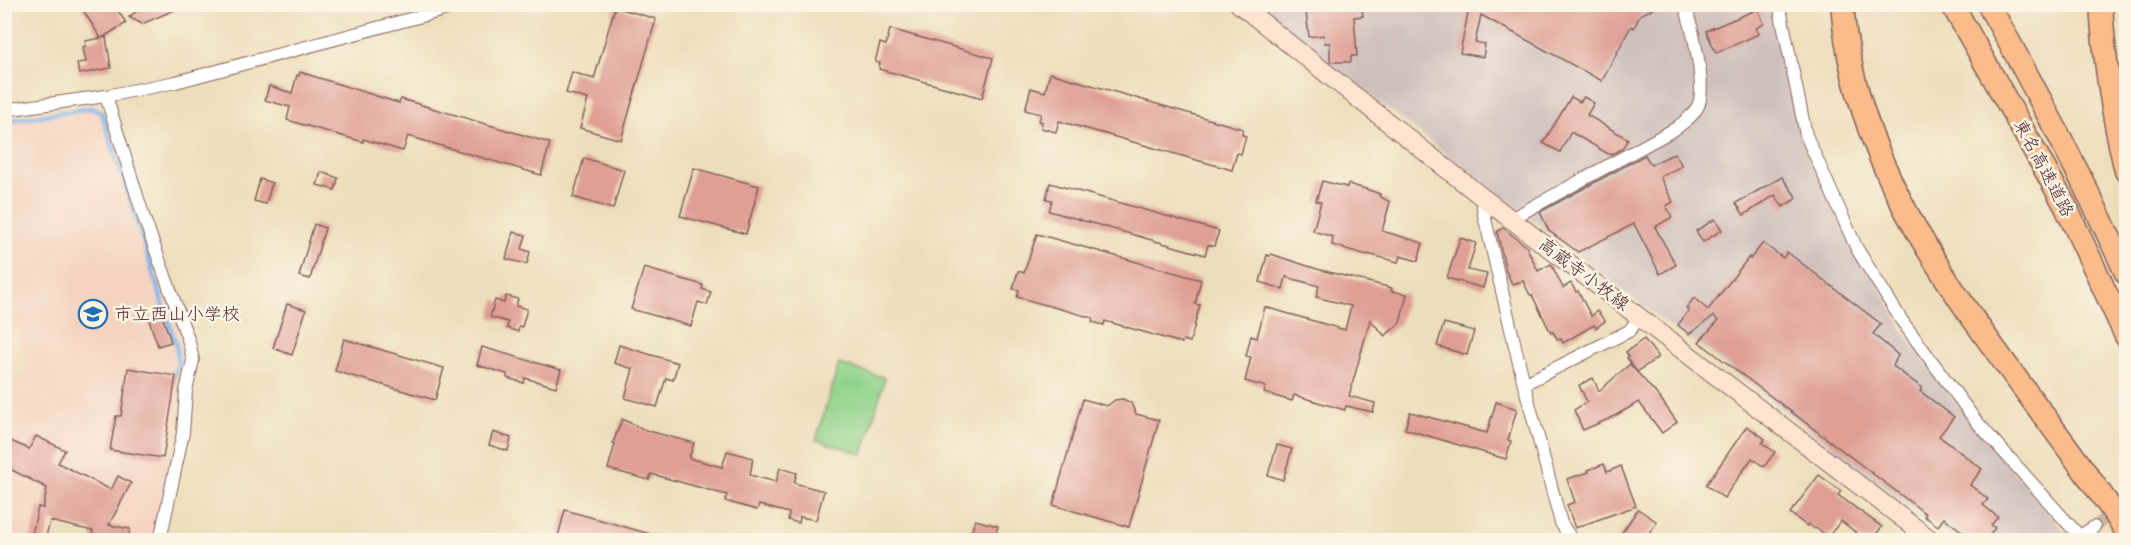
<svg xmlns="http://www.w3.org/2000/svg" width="2131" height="545" font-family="Mynerve,'Klee One',sans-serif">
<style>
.built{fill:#f4d3c0}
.industrial{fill:#d0c0bc}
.green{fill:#90d38a;stroke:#6d795a;stroke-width:1.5}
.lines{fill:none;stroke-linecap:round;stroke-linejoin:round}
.stream{stroke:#75b3e8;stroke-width:4.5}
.building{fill:#df9f95}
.street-tunnel{stroke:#ccb89e;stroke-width:12;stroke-dasharray:12 6;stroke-linecap:butt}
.street-casing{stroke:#83625d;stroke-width:14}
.secondary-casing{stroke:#83625d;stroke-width:20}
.highway-casing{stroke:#83625d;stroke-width:25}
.street{stroke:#fff;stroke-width:12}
.secondary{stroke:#fde4d1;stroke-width:18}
.highway{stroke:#fabc8b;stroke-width:22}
.labels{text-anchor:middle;stroke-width:5;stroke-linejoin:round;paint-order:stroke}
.street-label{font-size:18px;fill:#4a1f2b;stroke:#fcf5e5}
.poi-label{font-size:18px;fill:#4a1f2b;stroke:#fcf5e5;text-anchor:start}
</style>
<rect width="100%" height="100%" fill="#fcf5e5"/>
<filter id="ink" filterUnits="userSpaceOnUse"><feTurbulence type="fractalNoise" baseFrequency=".0167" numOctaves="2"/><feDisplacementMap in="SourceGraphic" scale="12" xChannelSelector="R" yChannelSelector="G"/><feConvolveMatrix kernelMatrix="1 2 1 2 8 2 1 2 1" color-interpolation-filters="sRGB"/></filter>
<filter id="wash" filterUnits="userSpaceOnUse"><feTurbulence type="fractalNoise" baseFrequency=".008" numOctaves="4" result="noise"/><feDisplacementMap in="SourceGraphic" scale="24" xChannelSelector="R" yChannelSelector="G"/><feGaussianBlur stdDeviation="1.35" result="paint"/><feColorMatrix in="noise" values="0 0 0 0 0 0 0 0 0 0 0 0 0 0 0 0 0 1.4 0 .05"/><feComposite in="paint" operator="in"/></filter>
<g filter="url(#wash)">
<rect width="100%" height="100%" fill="#eddebb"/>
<!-- built -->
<polygon class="built" points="94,104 103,111 156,268 185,346 187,360 180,391 176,435 153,540 142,540 52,523 47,540 5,540 5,379 29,374 5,281 5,118"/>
<!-- industrial -->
<polygon class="industrial" points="1253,5 1775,5 1790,90 1805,144 1903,332 1950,396 2064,531 2069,540 1954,540 1684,334 1672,328"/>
<!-- green -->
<polygon class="green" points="839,364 885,378 863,454 816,440"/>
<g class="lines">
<!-- stream -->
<polyline class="stream" points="4,121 91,108 102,113 176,345 178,364 175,374"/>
</g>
<g id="blocks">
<!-- building -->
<g class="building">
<polygon points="79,4 114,4 126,23 102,38 106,37 111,68 79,74 77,63 86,62 83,47 86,46 85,41 101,38"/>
<polygon points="146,4 188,4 142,24 129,17"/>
<polygon points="1305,4 1361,4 1363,16 1354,17 1357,56 1351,56 1351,62 1330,62 1330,43 1325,43 1324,35 1309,37"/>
<polygon points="1462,4 1663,4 1640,15 1634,28 1631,26 1602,81 1481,15 1475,42 1485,44 1483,57 1460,53 1469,8"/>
<polygon points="615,7 656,19 621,140 580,128 588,99 566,93 572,72 594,79"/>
<polygon points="1758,9 1764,24 1756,28 1759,34 1716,53 1706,31"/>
<polygon points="890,29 993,58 982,98 879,69 880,63 875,62 880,43 886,45"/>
<polygon points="300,72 399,103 401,99 550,143 541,175 408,136 403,151 363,139 363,142 287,120 290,107 265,100 269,86 292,93 297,75 299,76"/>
<polygon points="1050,73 1243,129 1242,135 1246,136 1241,154 1237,153 1232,170 1059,121 1056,132 1041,128 1042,122 1039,121 1041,114 1025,110 1031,88 1045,92"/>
<polygon points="1571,97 1580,102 1584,97 1594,103 1587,115 1628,139 1622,149 1610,155 1571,132 1560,152 1543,143"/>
<polygon points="1675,153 1682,166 1660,177 1673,202 1666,206 1672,217 1655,227 1676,265 1660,274 1634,224 1578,252 1549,231 1540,212 1645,155 1651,165"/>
<polygon points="584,158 624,170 613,209 573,197"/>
<polygon points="694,168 759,186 746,234 680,216"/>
<polygon points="321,172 338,178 335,190 317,185"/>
<polygon points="1782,177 1797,198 1783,207 1775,195 1744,215 1736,203"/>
<polygon points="260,179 272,183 266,204 254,201"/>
<polygon points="1322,181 1347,187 1348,184 1366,189 1380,194 1379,196 1390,202 1382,231 1423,243 1418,261 1400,256 1398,262 1368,254 1367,255 1332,245 1333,237 1313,231 1321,202 1316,201"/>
<polygon points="1050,183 1219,231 1214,246 1208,245 1205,255 1049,211 1052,200 1046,199"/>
<polygon points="1715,219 1722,230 1703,242 1696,231"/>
<polygon points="314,224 325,228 310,279 299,276"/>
<polygon points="1503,228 1526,246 1538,271 1551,264 1563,288 1571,283 1576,292 1578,291 1591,316 1597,311 1605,321 1596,328 1594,325 1563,343 1561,339 1558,340 1553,332 1551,333 1532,295 1530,295 1523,281 1512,284 1506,271 1497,232"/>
<polygon points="513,232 526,235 522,249 530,252 527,264 506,259"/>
<polygon points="1037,234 1201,280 1195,304 1200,305 1190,342 1183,340 1182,343 1105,321 1104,325 1092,322 1093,318 1017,297 1019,290 1013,289 1018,271 1024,273"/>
<polygon points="1460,238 1476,243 1468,270 1487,274 1483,288 1447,278"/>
<polygon points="1763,243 1783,258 1787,252 1881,324 1873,334 1898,355 1893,366 1922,388 1920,391 1954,417 1939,436 1982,469 1970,485 1988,499 1983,505 1998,517 1991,525 1995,528 1986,540 1974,540 1944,518 1938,526 1924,516 1926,514 1699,342 1718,321 1714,316 1689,334 1678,325 1689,310 1686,308 1694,298 1708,310 1749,257 1750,259"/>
<polygon points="1271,254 1317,269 1392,288 1391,291 1407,294 1400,323 1385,336 1370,320 1349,396 1375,403 1373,412 1346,406 1345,410 1294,395 1292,401 1264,393 1266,387 1245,381 1251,357 1246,356 1251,336 1257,338 1265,307 1345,330 1351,306 1316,297 1319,286 1286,277 1283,289 1260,282 1267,255 1270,256"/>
<polygon points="644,268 703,285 702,289 711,292 707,305 698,302 691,326 631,309"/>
<polygon points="506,296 518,299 516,306 527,309 522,327 519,326 518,332 507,328 508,322 490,317 495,300 504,303"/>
<polygon points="287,304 306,310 292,355 273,348"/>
<polygon points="162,315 171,342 158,346 149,320"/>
<polygon points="1444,323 1474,331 1467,355 1437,346"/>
<polygon points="344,339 444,368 435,400 335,371"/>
<polygon points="1644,339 1658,357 1637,372 1627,358 1629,357 1626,352"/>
<polygon points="619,345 678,363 673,380 666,378 657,407 625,398 633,369 614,363"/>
<polygon points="482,347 561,370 556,387 525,378 524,383 507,378 507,374 477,365"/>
<polygon points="1630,364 1660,398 1677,422 1662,433 1639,402 1611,418 1583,430 1574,410 1587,402 1579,385 1593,378 1599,391"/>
<polygon points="128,368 176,376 163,458 110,450 116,416 121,416"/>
<polygon points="1083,399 1107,406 1115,400 1123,399 1131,403 1136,414 1159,420 1129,527 1053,505"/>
<polygon points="1496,402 1517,409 1508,440 1511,441 1506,459 1405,429 1410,412 1487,433"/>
<polygon points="622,419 645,430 694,443 689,458 722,467 727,451 753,458 750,475 776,482 780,468 797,473 794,483 824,491 816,520 800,517 799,523 788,520 789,513 759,505 757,510 725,501 727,495 651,474 649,480 608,469 615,444 613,443"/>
<polygon points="1747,426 1765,439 1762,443 1775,452 1764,467 1752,458 1724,498 1706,485"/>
<polygon points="493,432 511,438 508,451 489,445"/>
<polygon points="36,436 65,450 58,463 111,490 118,476 131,483 109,525 130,529 128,540 91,540 93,531 50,521 45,540 31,540 38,507 43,508 47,488 4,466 4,438 29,449"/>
<polygon points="1277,445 1292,449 1283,480 1268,475"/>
<polygon points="1604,464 1607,472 1621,466 1636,506 1575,528 1567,505 1575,502 1567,479 1589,472 1588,470"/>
<polygon points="1819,475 1841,491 1838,495 1882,527 1871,540 1855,540 1859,535 1841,521 1828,537 1817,528 1815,529 1808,524 1807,526 1790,513"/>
<polygon points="1638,509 1657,522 1644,540 1617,540"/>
<polygon points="565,510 661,537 660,540 557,540"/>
<polygon points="975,520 998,526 994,540 969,540"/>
</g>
</g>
</g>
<g filter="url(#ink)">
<use href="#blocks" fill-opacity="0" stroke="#83625d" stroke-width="1.5"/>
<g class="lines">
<!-- street-tunnel -->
<polyline class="street-tunnel" points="2094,527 2126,504"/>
<!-- street casing -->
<g class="street-casing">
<g id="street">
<polyline points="1779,4 1806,135 1857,249 1902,321 1976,421 2083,540"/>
<polyline points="106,96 144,218 189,342 193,360 186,391 183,433 160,540"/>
<polyline points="4,110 106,96 176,82 466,4"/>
<polyline points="1482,197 1484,215 1524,384 1561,523 1572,540"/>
<path d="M1511 219 1675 129C1683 123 1693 116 1698 106 1707 87 1692 24 1684 4"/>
<polyline points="1524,384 1629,331 1640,317"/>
<polyline points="2080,536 2094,527"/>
</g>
</g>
<!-- secondary casing -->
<g class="secondary-casing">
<polyline id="secondary" points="1239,4 1482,197 1931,540"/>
</g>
<!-- highway casing -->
<g class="highway-casing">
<g id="highway">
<path d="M1842 4C1853 156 1942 279 2030 397 2063 441 2095 485 2126 530"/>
<polyline points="1952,4 2065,205 2126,336"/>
<path d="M1988 4C2038 93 2084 181 2126 273"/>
<path d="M2101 4C2104 60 2113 117 2126 171"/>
</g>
</g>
<!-- street -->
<use href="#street" class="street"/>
<!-- secondary -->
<use href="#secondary" class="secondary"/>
<!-- highway -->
<use href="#highway" class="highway"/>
</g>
</g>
<!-- icons -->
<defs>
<g id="school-ring" transform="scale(1.5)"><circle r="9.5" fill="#fcf5e5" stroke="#1f6fb2" stroke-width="1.5"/><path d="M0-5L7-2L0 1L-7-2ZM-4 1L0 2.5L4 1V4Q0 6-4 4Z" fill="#1f6fb2"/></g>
</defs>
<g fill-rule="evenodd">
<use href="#school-ring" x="93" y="314"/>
</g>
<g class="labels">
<!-- street labels -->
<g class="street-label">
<text transform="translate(2044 168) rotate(62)" y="6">東名高速道路</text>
<text transform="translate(1584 274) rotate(37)" y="6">高蔵寺小牧線</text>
</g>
<!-- poi labels -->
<g class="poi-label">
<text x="114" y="320">市立西山小学校</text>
</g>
</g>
<!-- margin -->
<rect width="2131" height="545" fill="none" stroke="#fcf5e5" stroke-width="24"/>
</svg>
